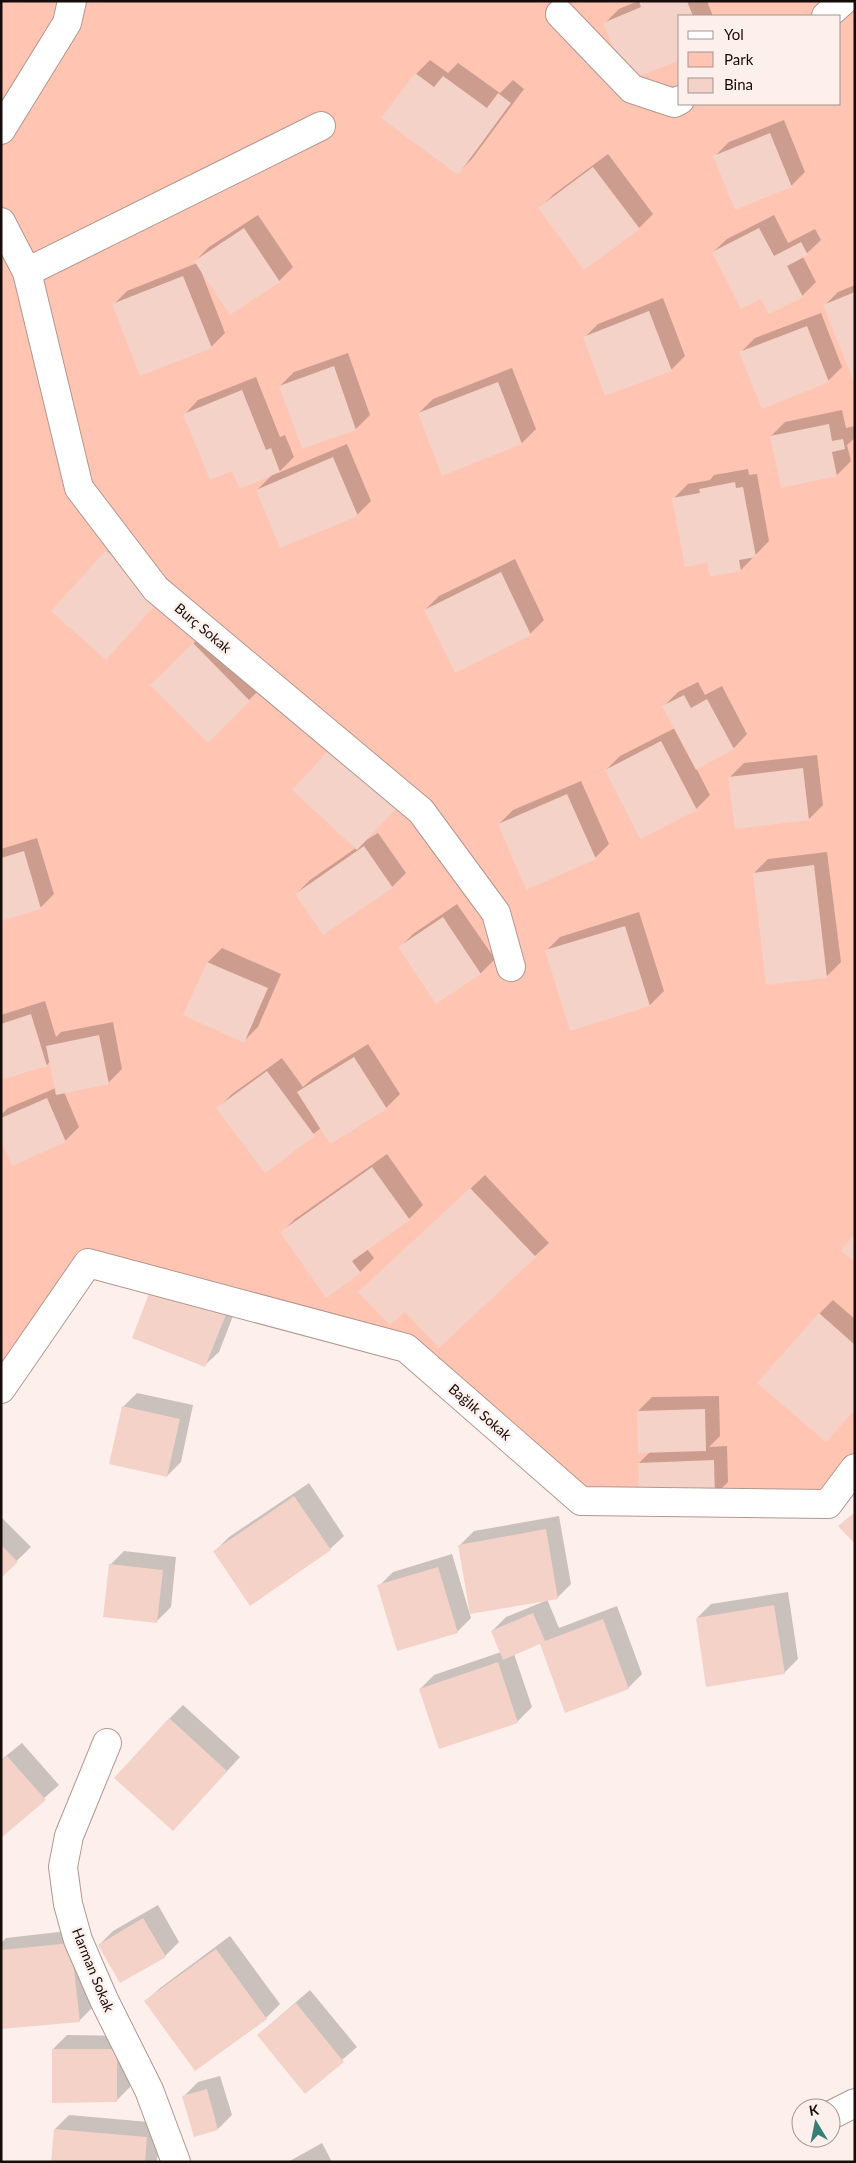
<svg xmlns="http://www.w3.org/2000/svg" width="856" height="2163" font-family="Lato,sans-serif">
<style>
.green{fill:#ffc4b2;fill-rule:evenodd}
.shadow{fill:#0003}
.building{fill:#f4d2c8}
.lines{fill:none;stroke-linecap:round;stroke-linejoin:round}
.street-casing{stroke:#b3978e;stroke-width:30}
.secondary-casing{stroke:#b3978e;stroke-width:30}
.street{stroke:#fff;stroke-width:28}
.secondary{stroke:#fff;stroke-width:28}
.labels{text-anchor:middle;stroke-width:5;stroke-linejoin:round;paint-order:stroke}
.street-label{font-size:14px;fill:#160c09;stroke:#fdf0ec}
</style>
<rect width="100%" height="100%" fill="#fdf0ec"/>
<!-- green -->
<path class="green" d="M1 1H855V1468L828 1504 581 1501 406 1348 88 1263 1 1389ZM680 16H840V104H680Z"/>
<!-- shadow -->
<g class="shadow">
<polygon points="638,1 707,1 713,16 680,16 605,23 619,9"/>
<polygon points="430,60 448,73 458,63 500,93 513,80 524,89 472,159 458,173 383,118 416,74"/>
<polygon points="784,120 805,172 791,186 715,156 729,142"/>
<polygon points="608,154 653,214 639,228 540,208 554,194"/>
<polygon points="258,215 293,267 279,281 201,271 225,333 211,347 113,305 127,291 197,263 195,261 209,247"/>
<polygon points="774,215 788,243 815,229 821,240 803,257 816,282 802,296 762,297 713,252 727,239"/>
<polygon points="855,285 855,378 824,306 838,292"/>
<polygon points="663,298 685,356 671,370 584,338 598,324"/>
<polygon points="821,313 842,367 828,381 741,352 755,338"/>
<polygon points="348,353 370,415 356,429 302,448 280,386 294,372"/>
<polygon points="512,368 536,429 522,443 419,413 433,399"/>
<polygon points="256,377 280,437 285,435 294,457 278,473 347,444 371,501 357,515 257,490 273,474 233,470 185,414 198,400"/>
<polygon points="842,410 846,428 855,426 855,438 847,445 851,461 837,475 771,436 785,422"/>
<polygon points="748,469 749,475 757,474 769,541 741,570 708,561 674,498 688,484 710,480 714,475"/>
<polygon points="121,537 173,584 120,644 107,551"/>
<polygon points="515,559 544,620 530,634 425,610 439,596"/>
<polygon points="207,630 263,686 208,741 152,685"/>
<polygon points="698,682 705,695 722,686 747,734 734,748 696,768 710,795 696,809 606,770 620,756 675,728 664,706 678,692"/>
<polygon points="817,755 823,805 809,819 730,777 744,763"/>
<polygon points="581,781 609,844 595,858 499,824 513,810"/>
<polygon points="294,790 409,794 363,842 378,833 406,873 392,887 296,894 310,880 356,848"/>
<polygon points="37,838 54,894 40,908 1,920 1,849"/>
<polygon points="827,852 841,962 827,976 754,873 768,859"/>
<polygon points="457,904 495,959 481,973 437,1002 399,948 413,934"/>
<polygon points="639,912 664,991 650,1005 546,951 560,937"/>
<polygon points="222,948 281,974 258,1027 244,1041 185,1015 208,962"/>
<polygon points="45,1001 56,1037 61,1032 113,1022 122,1069 108,1083 64,1092 79,1127 65,1141 1,1138 1,1115 8,1108 56,1088 50,1061 47,1065 1,1079 1,1015"/>
<polygon points="368,1044 400,1094 386,1108 321,1128 265,1172 218,1108 232,1094 282,1058 303,1087 313,1078"/>
<polygon points="387,1154 423,1205 409,1219 367,1249 374,1258 360,1272 281,1233 295,1219"/>
<polygon points="485,1175 549,1243 535,1256 374,1278"/>
<polygon points="168,1270 240,1298 219,1352 205,1365 154,1284"/>
<polygon points="833,1300 855,1319 855,1410 819,1314"/>
<polygon points="137,1393 193,1405 181,1462 167,1476 123,1407"/>
<polygon points="719,1396 720,1436 709,1447 727,1446 728,1482 714,1496 639,1463 651,1451 638,1411 652,1397"/>
<polygon points="309,1483 344,1536 330,1549 215,1551 229,1537"/>
<polygon points="559,1516 571,1584 557,1598 547,1599 559,1628 617,1606 642,1674 628,1688 540,1643 514,1654 532,1707 518,1721 440,1748 420,1689 434,1675 501,1652 492,1631 506,1617 545,1601 460,1545 474,1531"/>
<polygon points="1,1517 31,1547 1,1576"/>
<polygon points="124,1551 176,1557 171,1607 157,1621 110,1565"/>
<polygon points="452,1554 471,1618 457,1632 379,1586 393,1572"/>
<polygon points="788,1592 798,1659 784,1673 697,1618 711,1604"/>
<polygon points="183,1705 240,1757 173,1830 169,1719"/>
<polygon points="22,1743 59,1785 1,1836 1,1760"/>
<polygon points="158,1905 179,1942 165,1956 99,1945 113,1931"/>
<polygon points="85,1929 93,2007 79,2021 1,2028 1,1943 6,1938"/>
<polygon points="230,1936 280,2004 266,2018 195,2069 146,2001 160,1988"/>
<polygon points="310,1990 357,2047 305,2092 258,2035"/>
<polygon points="67,2035 130,2036 130,2087 116,2101 53,2049"/>
<polygon points="220,2076 232,2115 218,2129 184,2096 198,2082"/>
<polygon points="69,2115 160,2123 157,2162 53,2162 55,2129"/>
<polygon points="322,2143 332,2162 288,2162"/>
</g>
<!-- building -->
<g class="building">
<polygon points="639,1 687,1 693,16 680,16 680,60 627,81 603,23 641,7"/>
<polygon points="415,73 434,87 443,76 487,108 498,93 511,103 458,175 381,118"/>
<polygon points="770,133 792,187 735,210 713,156"/>
<polygon points="593,167 640,229 584,270 538,208"/>
<polygon points="244,228 280,282 230,315 194,261"/>
<polygon points="759,228 774,256 801,242 808,255 787,266 803,297 769,314 761,299 741,309 712,252"/>
<polygon points="183,276 212,348 140,376 112,304"/>
<polygon points="855,292 855,379 853,380 823,305"/>
<polygon points="649,311 672,371 605,396 583,337"/>
<polygon points="807,326 829,382 762,409 739,352"/>
<polygon points="334,366 356,430 302,449 279,386"/>
<polygon points="498,382 522,444 442,476 418,413"/>
<polygon points="242,390 266,450 271,448 280,472 240,489 232,471 210,480 183,414"/>
<polygon points="829,424 832,441 843,439 845,449 832,452 837,476 781,488 770,436"/>
<polygon points="333,457 358,516 280,548 256,490"/>
<polygon points="735,482 736,488 743,487 756,557 739,560 741,571 710,577 707,563 685,567 672,498 700,493 699,489"/>
<polygon points="106,550 161,599 106,660 51,611"/>
<polygon points="501,572 531,635 455,673 424,610"/>
<polygon points="193,643 250,701 208,743 150,685"/>
<polygon points="684,695 691,708 707,699 734,749 696,770 662,706"/>
<polygon points="661,741 697,810 640,839 605,770"/>
<polygon points="331,748 396,809 357,850 292,790"/>
<polygon points="803,768 809,820 735,829 728,777"/>
<polygon points="567,794 596,859 526,890 498,824"/>
<polygon points="364,846 393,888 323,935 295,894"/>
<polygon points="24,851 41,909 1,921 1,858"/>
<polygon points="814,865 827,978 766,985 753,873"/>
<polygon points="443,917 481,974 436,1004 398,947"/>
<polygon points="625,926 650,1006 570,1031 545,950"/>
<polygon points="207,962 268,988 244,1043 183,1015"/>
<polygon points="31,1014 47,1066 1,1080 1,1024"/>
<polygon points="99,1035 109,1084 56,1095 46,1046"/>
<polygon points="354,1057 387,1109 330,1144 297,1092"/>
<polygon points="267,1071 315,1136 265,1173 216,1108"/>
<polygon points="47,1098 66,1142 12,1166 1,1141 1,1118"/>
<polygon points="372,1167 410,1220 352,1261 361,1273 326,1298 280,1232"/>
<polygon points="470,1188 536,1257 439,1348 405,1312 390,1325 358,1292"/>
<polygon points="855,1233 855,1262 841,1251"/>
<polygon points="153,1283 227,1312 205,1367 132,1338"/>
<polygon points="819,1313 855,1345 855,1410 826,1442 757,1383"/>
<polygon points="122,1406 180,1419 167,1477 109,1464"/>
<polygon points="705,1409 706,1451 638,1453 637,1411"/>
<polygon points="714,1460 715,1497 639,1500 638,1463"/>
<polygon points="294,1496 331,1550 250,1606 213,1551"/>
<polygon points="855,1512 855,1544 838,1526"/>
<polygon points="546,1529 558,1599 470,1614 458,1545"/>
<polygon points="1,1545 18,1562 1,1578"/>
<polygon points="109,1564 163,1570 157,1623 103,1617"/>
<polygon points="438,1567 458,1633 397,1651 377,1585"/>
<polygon points="774,1605 785,1674 706,1687 696,1618"/>
<polygon points="533,1613 545,1641 603,1619 629,1689 565,1713 540,1644 503,1660 491,1631"/>
<polygon points="498,1662 518,1723 439,1749 419,1689"/>
<polygon points="169,1718 227,1771 173,1831 114,1778"/>
<polygon points="7,1756 46,1800 1,1838 1,1761"/>
<polygon points="143,1918 166,1957 120,1983 98,1945"/>
<polygon points="71,1943 80,2022 1,2029 1,1950"/>
<polygon points="216,1949 267,2019 195,2071 144,2001"/>
<polygon points="296,2003 344,2062 305,2094 257,2035"/>
<polygon points="52,2049 117,2049 117,2102 52,2103"/>
<polygon points="207,2089 218,2130 194,2137 182,2096"/>
<polygon points="54,2129 147,2137 145,2162 51,2162"/>
</g>
<g class="lines">
<!-- street casing -->
<g class="street-casing">
<g id="street">
<polyline points="560,14 632,89 674,103 680,100"/>
<polyline points="826,16 843,1"/>
<polyline points="1,130 67,23 72,1"/>
<polyline points="1,222 27,272 79,488 156,589 421,811 496,913 511,967"/>
<polyline points="27,272 321,126"/>
<polyline points="107,1743 69,1836 63,1867 68,1904 78,1940 104,2000 149,2090 176,2162"/>
<polyline points="831,2115 855,2103"/>
</g>
</g>
<!-- secondary casing -->
<g class="secondary-casing">
<polyline id="secondary" points="1,1389 88,1263 406,1348 581,1501 828,1504 855,1468"/>
</g>
<!-- street -->
<use href="#street" class="street"/>
<!-- secondary -->
<use href="#secondary" class="secondary"/>
</g>
<g class="labels">
<!-- street labels -->
<g class="street-label">
<text transform="translate(203 628) rotate(40)" y="5">Burç Sokak</text>
<text transform="translate(480 1412) rotate(41)" y="5">Bağlık Sokak</text>
<text transform="translate(93 1970) rotate(68)" y="5">Harman Sokak</text>
</g>
</g>
<!-- border -->
<rect width="856" height="2163" fill="none" stroke="#160c09" stroke-width="5"/>
<!-- legend -->
<rect x="678" y="15" width="162" height="90" fill="#fdf0ec" stroke="#a19591"/>
<rect x="688" y="31" width="25" height="8" fill="#ffffff" stroke="#a19591"/>
<text x="724" y="40" font-size="15" fill="#160c09">Yol</text>
<rect x="688" y="52" width="25" height="15" fill="#ffc4b2" stroke="#a19591"/>
<text x="724" y="65" font-size="15" fill="#160c09">Park</text>
<rect x="688" y="78" width="25" height="15" fill="#f4d2c8" stroke="#a19591"/>
<text x="724" y="90" font-size="15" fill="#160c09">Bina</text>
<!-- north arrow -->
<g transform="translate(816 2123) rotate(350)"><circle r="24" fill="#fdf0ec" stroke="#a19591"/>
<path d="M0-4L9 19L0 12L-9 19Z" fill="#377e77"/>
<text y="-8" font-size="14" font-weight="bold" text-anchor="middle" fill="#160c09">K</text>
</g>
</svg>
